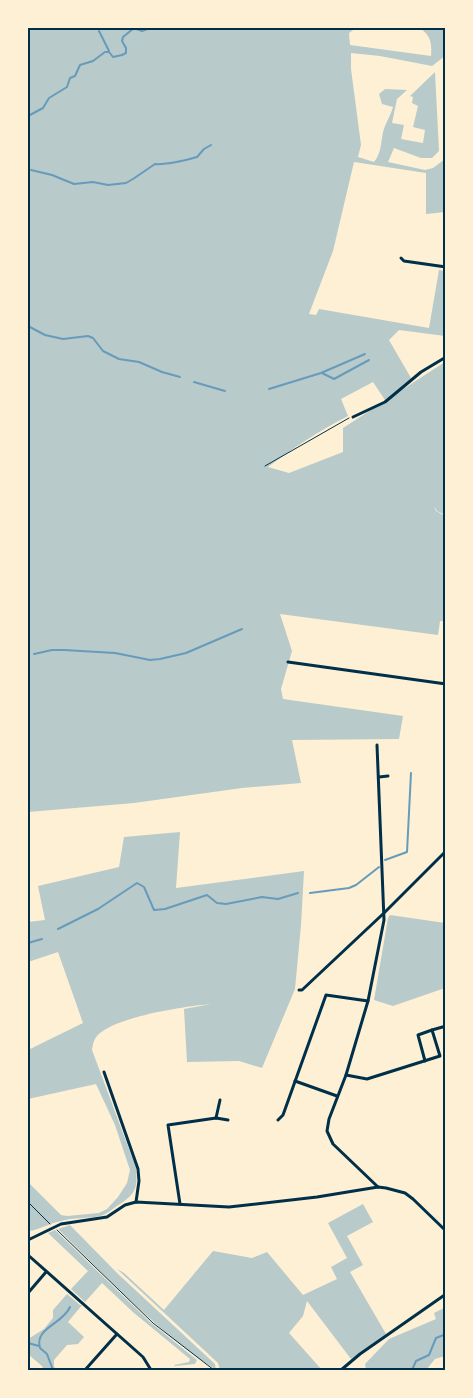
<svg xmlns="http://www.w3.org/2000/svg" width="473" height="1398" font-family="'Roboto Condensed',sans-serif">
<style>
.green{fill:#b9caca}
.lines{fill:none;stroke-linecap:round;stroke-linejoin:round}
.stream{stroke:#669bbc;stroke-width:2}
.path{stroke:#003049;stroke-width:1}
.minor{stroke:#003049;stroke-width:3}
.neatline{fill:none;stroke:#003049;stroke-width:2}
</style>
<rect width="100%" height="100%" fill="#fdf0d5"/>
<!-- green -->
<g class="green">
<path d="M28 28H356L349 33 350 45 431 56C432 43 431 36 420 28H441L445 32V56L432 66 380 56 351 53V69L361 145 358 157 374 162C383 152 380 138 385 126 388 119 391 114 393 107L382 104 379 94 385 89 407 90 397 99 392 123 404 125 401 139 423 143 425 130 413 127 418 106 412 103 413 97 410 96 435 72 439 151 432 158H421L394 148 388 162 425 170 433 168 445 159V212L426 214V173L354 162 333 251 309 314 316 315 319 309 429 328 439 270 445 271V336L399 330 389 340 411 378 385 400 373 382 341 399 348 416C320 430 293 448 268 467L289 473 343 452V428L445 362V515L437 511 434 506 436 511 445 516V621H440L438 635 280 614 292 651 281 689 283 699 403 716 399 739 292 740 301 783 242 788 134 803 28 812Z"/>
<path d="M180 832 176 888 304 871 301 925 295 989 262 1068 239 1061 187 1062 184 1009 211 1004C186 1006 113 1017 97 1036 93 1041 93 1045 92 1050L136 1168C138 1189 135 1195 117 1206 111 1210 107 1214 100 1216 87 1219 74 1217 61 1221 51 1223 42 1228 31 1231L28 1227V1182L61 1215 67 1216 99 1213 107 1209 118 1197 127 1183 130 1170 115 1125 96 1084 28 1099V1050L83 1023 58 952 28 962V922L45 920 38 886 119 867 124 837Z"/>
<polygon points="390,915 445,923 445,988 393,1006 374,1000 388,918"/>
<polygon points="363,1204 373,1222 347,1236 363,1265 350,1272 386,1334 351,1359 307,1301 303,1316 289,1333 322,1370 220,1370 218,1363 117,1269 124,1273 164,1310 213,1251 252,1258 267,1252 303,1295 337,1279 331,1267 347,1258 328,1223"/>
<path d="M70 1225 117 1273 215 1364 216 1370C157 1332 108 1278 58 1229Z"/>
<polygon points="55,1230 150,1322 197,1360 195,1364 175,1366 174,1365 189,1362 190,1359 134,1313 102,1283 85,1302 71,1289 88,1271 48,1233"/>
<polygon points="67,1294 80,1305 82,1305 68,1322 84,1337 78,1344 67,1345 54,1360 54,1367 58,1370 41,1370 43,1367 28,1354 28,1339 44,1329 53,1318 53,1310"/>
<polygon points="444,1308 446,1308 445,1356 435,1359 426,1370 366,1370 365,1364 389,1339 436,1319 434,1313"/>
</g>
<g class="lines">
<!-- stream -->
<g class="stream">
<polyline points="99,31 109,51"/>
<polyline points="28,116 43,108 49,98 67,87 70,78 75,76 80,65 93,61 105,52 109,52 113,57 122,55 126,53 126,48 122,41 123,37 134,28 142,31 150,28"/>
<path d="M31 170 52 175 74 184 93 182 108 185 126 183 133 179 155 164C166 165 187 160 197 157L204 149 211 145"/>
<polyline points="28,326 45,335 63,339 88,336 93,338 103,351 119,359 139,362 162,372 180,377"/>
<polyline points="322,373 334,379 369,360"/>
<polyline points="194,382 225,391"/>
<polyline points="269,389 321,373 365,354"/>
<polyline points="34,654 52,650 64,650 115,653 150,660 160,659 186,653 242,629"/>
<polyline points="385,860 407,852 411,773"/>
<polyline points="310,893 349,888 356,885 379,867"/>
<polyline points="58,929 98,909 137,883 144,887 154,910 165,909 207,895 217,903 226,904 262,897 278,899 298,893"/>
<polyline points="28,943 42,939"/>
<polyline points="28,1343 39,1346"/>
<path d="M53 1370 47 1354 40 1348C34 1328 63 1324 70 1307"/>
<polyline points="412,1370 416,1361 429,1355 436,1338 446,1334"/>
</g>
<!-- path -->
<g class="path">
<polyline points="265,466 349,418"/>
<polyline points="28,1202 50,1224"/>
<polyline points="57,1230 153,1323 214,1370"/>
</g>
<!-- minor -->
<g class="minor">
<polyline points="442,28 446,30"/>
<polyline points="401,258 404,261 446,267"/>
<polyline points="353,417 385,402 421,372 446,357"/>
<polyline points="288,662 446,684"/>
<polyline points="377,745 384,920 368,1001 346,1075 329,1119 327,1131 333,1144 378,1187"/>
<polyline points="379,777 388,776"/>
<polyline points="299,990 302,990 384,913 446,851"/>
<polyline points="425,1061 418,1035 432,1030"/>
<polyline points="104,1072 138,1169 139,1181 136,1202"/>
<polyline points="346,1075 367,1079 440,1056 432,1030 446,1026"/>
<polyline points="295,1081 337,1096"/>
<polyline points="216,1118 220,1100"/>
<polyline points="278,1120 283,1115 326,995 368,1001"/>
<polyline points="180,1204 168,1125 216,1118 228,1120"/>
<polyline points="28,1240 61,1224 107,1217 125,1205 136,1202 229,1207 317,1197 378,1187 386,1188 405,1193 413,1199 446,1231"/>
<polyline points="28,1255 143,1357 151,1370"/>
<polyline points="28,1293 46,1272"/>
<polyline points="85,1370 117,1334"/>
<polyline points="341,1370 360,1354 446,1294"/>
</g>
</g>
<!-- border -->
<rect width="473" height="1398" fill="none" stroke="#fdf0d5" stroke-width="58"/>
<rect x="29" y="29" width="415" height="1340" class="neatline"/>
</svg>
